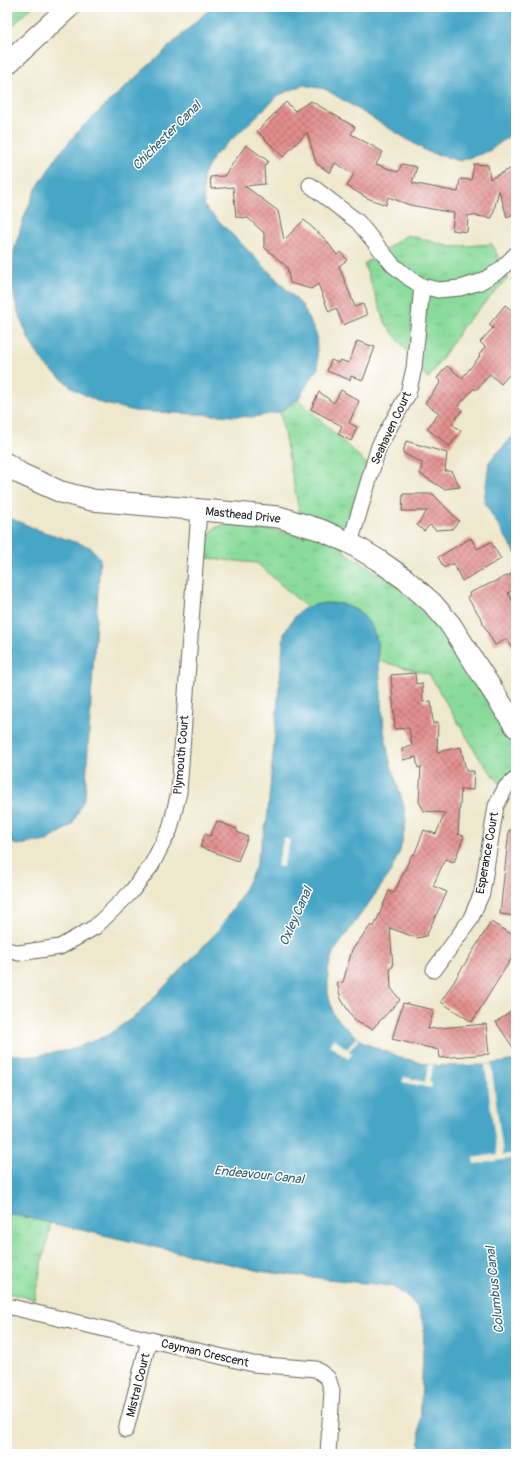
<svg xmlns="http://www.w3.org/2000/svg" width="523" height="1461" font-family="Pangolin,sans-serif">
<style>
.park{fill:url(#park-tufts);stroke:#537c5c}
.water{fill:#47a6c6;stroke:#326171}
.pier{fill:#eee8cc}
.building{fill:url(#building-cross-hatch)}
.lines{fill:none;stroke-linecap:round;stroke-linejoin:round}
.street-casing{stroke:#66635a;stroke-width:17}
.secondary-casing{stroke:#66635a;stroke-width:23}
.street{stroke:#fff;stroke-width:15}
.secondary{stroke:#fff;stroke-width:21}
.labels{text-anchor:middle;stroke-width:3;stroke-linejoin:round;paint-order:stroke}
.street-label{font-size:12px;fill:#1c1c1c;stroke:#fff}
.water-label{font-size:13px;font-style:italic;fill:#326171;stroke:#fff}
</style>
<defs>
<pattern id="park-tufts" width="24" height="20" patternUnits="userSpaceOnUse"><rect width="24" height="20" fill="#8adb9b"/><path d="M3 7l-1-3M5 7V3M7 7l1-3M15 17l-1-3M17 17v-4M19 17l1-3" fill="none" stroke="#76bb85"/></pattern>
<pattern id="building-cross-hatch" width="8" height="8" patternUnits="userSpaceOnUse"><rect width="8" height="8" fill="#e28e8d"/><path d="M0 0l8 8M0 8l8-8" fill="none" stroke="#b67372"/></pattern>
</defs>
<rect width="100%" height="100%" fill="#fff"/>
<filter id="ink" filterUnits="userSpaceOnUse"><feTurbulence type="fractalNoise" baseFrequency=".025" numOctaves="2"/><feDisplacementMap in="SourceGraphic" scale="8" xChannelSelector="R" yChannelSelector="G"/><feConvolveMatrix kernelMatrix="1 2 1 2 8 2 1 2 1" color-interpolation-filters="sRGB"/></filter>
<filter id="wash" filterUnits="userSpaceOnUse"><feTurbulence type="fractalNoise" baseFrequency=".012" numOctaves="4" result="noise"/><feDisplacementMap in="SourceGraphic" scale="16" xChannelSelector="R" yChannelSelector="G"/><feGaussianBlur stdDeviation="0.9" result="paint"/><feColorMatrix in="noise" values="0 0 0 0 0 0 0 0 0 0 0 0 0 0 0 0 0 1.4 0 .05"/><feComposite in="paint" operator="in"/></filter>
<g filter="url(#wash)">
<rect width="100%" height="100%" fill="#eee8cc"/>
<!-- park -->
<g class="park">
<polygon points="7,7 32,7 7,31"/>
<polygon points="407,235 451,247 492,244 508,278 464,325 428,379 386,324 364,264"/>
<polygon points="298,399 367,464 343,551 392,582 419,606 445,634 516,749 516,768 500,784 480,759 429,674 379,661 377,640 360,612 343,604 325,603 306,607 257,563 206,558 207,537 215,528 226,524 286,532 304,537 280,412"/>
<polygon points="7,1213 51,1223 34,1299 7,1293"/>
</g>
<!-- water -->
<g class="water">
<polygon points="212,7 516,7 516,131 489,151 460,161 428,152 325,89 303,85 279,95 214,156 203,176 204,206 302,305 316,334 318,368 298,399 280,412 254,417 135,411 101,403 75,390 45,365 30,342 18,312 12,286 14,251 24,217 36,189 58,155 82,127"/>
<polygon points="516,433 516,554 484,502 489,462"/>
<polygon points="7,517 41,531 90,547 100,558 85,797 72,825 47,841 17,845 7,841"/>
<path d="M325 603 343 604 360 612 371 625 377 640 384 731 390 762 404 806 406 823 400 851 389 875 333 953 328 970V993L333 1014 347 1029 364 1043 402 1058 433 1065 447 1066 485 1065 516 1060V1454H419L424 1326 418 1308 407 1296 391 1286 265 1272 7 1213V1054L34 1056 70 1050 108 1035 138 1014 217 932 240 898 255 868 267 820 284 634C297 611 299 608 325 603Z"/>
</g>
<!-- pier -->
<g class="pier">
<polygon points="284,838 290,840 283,867 277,866"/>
<polygon points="357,1037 359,1039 349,1051 352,1054 348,1059 330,1045 334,1039 347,1049"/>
<polygon points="429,1064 433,1065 429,1082 432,1083 431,1088 402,1082 404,1077 425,1082"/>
<polygon points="491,1064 503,1155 516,1153 516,1158 474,1164 473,1158 497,1154 485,1065"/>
</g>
<g id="blocks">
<!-- building -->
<g class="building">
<polygon points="311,101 355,127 351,134 383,152 376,164 398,172 402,164 417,167 412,183 458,192 460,179 471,180 474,164 488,165 490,179 516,166 516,213 507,217 499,190 492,218 468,215 467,232 452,230 454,213 410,205 388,197 386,205 367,198 347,186 354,174 335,163 330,173 316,163 307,132 283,157 257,131 286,102 295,111"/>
<polygon points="246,145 268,161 264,167 265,184 245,186 278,211 284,240 304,220 325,239 337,255 341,252 347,260 339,266 355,307 363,304 367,315 343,325 336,308 329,312 318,284 311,289 290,283 287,267 264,247 264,233 248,218 236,217 233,187 211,189 210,177 224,176"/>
<polygon points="505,305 516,313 516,367 501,384 490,374 476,390 474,388 458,406 462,410 452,424 461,431 450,446 427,429 439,413 425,403 441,382 437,378 447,366 462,378 480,356 479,355 485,347 480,342 493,328 489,325"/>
<polygon points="357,341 375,347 363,380 351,376 350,380 327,371 331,360 338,363 340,360 349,363"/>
<polygon points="341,390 359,401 349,423 357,427 351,441 338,434 342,426 311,409 319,392 334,403"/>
<polygon points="406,441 447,453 445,471 451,471 460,487 444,489 420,474 422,463 403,453"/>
<polygon points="403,494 433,494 459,521 452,529 436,530 430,525 424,531 417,525 427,511 402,511"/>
<polygon points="471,538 477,549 491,542 501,559 462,581 453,563 444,568 438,557"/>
<polygon points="516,572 516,588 508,593 516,607 516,654 507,639 495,645 482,622 483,621 467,597 470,595 469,593"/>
<polygon points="415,673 416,684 422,683 423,702 431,701 433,724 438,722 437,752 461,747 466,771 474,771 473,790 461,789 458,834 464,836 454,862 445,859 433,886 447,892 426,936 417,938 390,928 393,967 390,967 391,988 400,1000 372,1029 355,1021 341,999 337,983 343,982 352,950 371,925 374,927 389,891 394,893 412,854 414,855 424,830 436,834 445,813 424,811 419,802 421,767 418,768 416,757 403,760 402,749 412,746 409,728 395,729 391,675"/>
<polygon points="217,821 237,829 237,832 248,837 238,861 200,847 205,834 210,836"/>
<polygon points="509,830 516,830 516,916 500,914"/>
<polygon points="491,922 516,937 516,951 472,1022 441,1002"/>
<polygon points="403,1003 434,1010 428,1029 486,1024 489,1054 440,1058 439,1050 392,1039"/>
<polygon points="516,1008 516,1052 496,1022"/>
</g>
</g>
</g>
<g filter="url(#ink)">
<use href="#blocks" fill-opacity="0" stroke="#66635a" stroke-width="1"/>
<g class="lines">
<!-- street casing -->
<g class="street-casing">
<g id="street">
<polyline points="310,185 358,222 393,265 409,278 422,286 438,290 460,288 480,282 499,271 516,254"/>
<polyline points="350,543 379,446 408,394 414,368 422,286"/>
<polyline points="7,950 19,953 60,947 95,927 131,892 151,866 170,829 179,792 199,510"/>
<polyline points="434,970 470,920 482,893 496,806 506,787 516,779"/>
<polyline points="7,1306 253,1364 316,1369 328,1378 332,1391 328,1454"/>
<polyline points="126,1430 149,1340"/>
</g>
</g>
<!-- secondary casing -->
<g class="secondary-casing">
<g id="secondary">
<polyline points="7,64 69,7"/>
<polyline points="7,464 21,474 61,492 92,500 279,517 321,530 350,543 378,560 405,579 432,603 450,624 516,727"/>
</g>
</g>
<!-- street -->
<use href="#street" class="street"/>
<!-- secondary -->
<use href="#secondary" class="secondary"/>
</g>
</g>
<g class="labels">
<!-- street labels -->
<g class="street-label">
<text transform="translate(391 428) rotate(-65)" y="4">Seahaven Court</text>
<text transform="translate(243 515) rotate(6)" y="4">Masthead Drive</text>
<text transform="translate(181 755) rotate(-85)" y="4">Plymouth Court</text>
<text transform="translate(487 853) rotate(-80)" y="4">Esperance Court</text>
<text transform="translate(205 1353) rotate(13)" y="4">Cayman Crescent</text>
<text transform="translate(138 1385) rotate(-76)" y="4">Mistral Court</text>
</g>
<!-- water labels -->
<g class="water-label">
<text transform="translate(166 135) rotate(-45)" y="5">Chichester Canal</text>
<text transform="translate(295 916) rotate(-66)" y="5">Oxley Canal</text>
<text transform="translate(259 1174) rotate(6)" y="5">Endeavour Canal</text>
<text transform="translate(494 1290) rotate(-96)" y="5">Columbus Canal</text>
</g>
</g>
<!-- margin -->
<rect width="523" height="1461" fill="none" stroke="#fff" stroke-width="24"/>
</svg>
